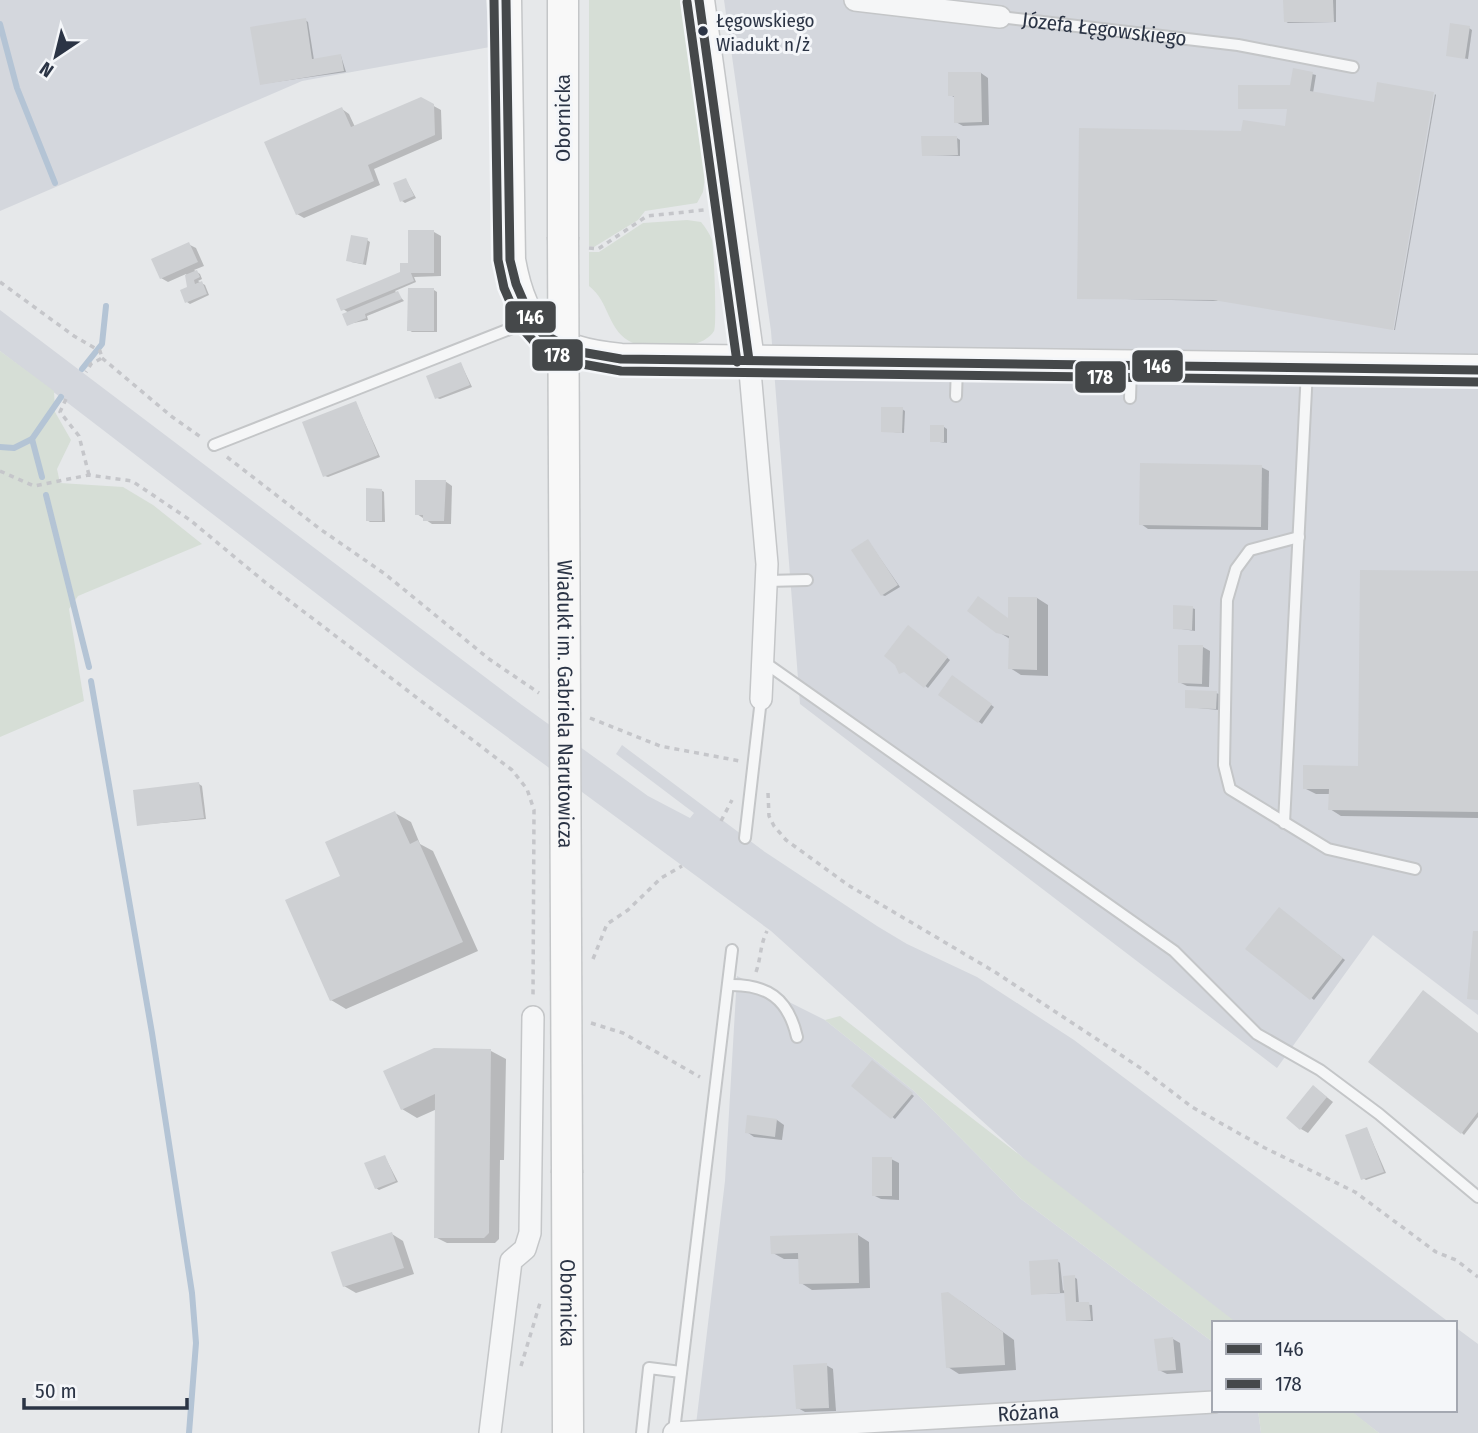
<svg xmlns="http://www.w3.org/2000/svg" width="1478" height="1433" font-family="'Fira Sans Condensed',sans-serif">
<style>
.built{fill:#d4d7dd}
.green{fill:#d6ded6}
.shadow{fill:#0003}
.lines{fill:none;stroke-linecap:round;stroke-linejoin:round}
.stream{stroke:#b4c4d5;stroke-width:6}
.building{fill:#ced0d3}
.lane-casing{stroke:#c4c6c8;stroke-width:14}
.street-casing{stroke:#c4c6c8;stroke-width:24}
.secondary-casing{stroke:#c4c6c8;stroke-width:33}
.path{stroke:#c5c6ca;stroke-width:3.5;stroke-dasharray:5 5;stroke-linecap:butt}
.lane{stroke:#f5f6f7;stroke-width:10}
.street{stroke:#f5f6f7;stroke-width:21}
.secondary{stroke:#f8f8f8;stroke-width:30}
.secondary-bridge-casing{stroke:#c4c6c8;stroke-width:33;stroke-linecap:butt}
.secondary-bridge{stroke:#f8f8f8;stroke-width:30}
.bus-1-casing{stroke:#f4f6f9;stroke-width:14}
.bus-2-casing{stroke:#f4f6f9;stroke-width:14}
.bus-1{stroke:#45484a;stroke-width:9}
.bus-2{stroke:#45484a;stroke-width:9}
.bus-dot{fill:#2b3445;stroke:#f4f6f9;stroke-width:2.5}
.labels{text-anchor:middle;stroke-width:6;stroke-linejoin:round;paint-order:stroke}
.bus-label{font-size:19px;fill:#2b3445;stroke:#f4f6f9;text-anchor:start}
.street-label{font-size:21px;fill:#2b3445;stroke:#f4f6f9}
.line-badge{stroke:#f4f6f9;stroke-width:2.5}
.badge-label{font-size:19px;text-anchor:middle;font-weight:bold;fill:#fff}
</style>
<rect width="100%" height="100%" fill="#e6e8ea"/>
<!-- built -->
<g class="built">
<polygon points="0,0 486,0 490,47 302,81 0,211"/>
<polygon points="724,0 1478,0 1478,1015 1373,935 1277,1068 800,704 771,331"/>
<polygon points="0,310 522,705 648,796 690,818 694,813 616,754 622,745 765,852 877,926 907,944 977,977 1074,1040 1450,1323 1232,1323 1060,1191 771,931 416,670 0,351"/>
<polygon points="737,976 825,1020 914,1091 1021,1199 1214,1343 1214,1410 1258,1410 1261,1433 695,1433 725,1181"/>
<polygon points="1455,1327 1478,1344 1478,1433 1379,1433 1349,1410 1455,1410"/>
</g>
<!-- green -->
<g class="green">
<polygon points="589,0 686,0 706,168 703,192 697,203 645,211 638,220 594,247 589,246"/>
<path d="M687 220 701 222C705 227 710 234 712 240 714 248 717 326 714 331 701 352 649 352 629 341 607 328 609 301 589 286V252H599L643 223Z"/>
<polygon points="0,351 54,391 55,412 71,440 57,469 60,483 123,487 153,505 202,544 78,596 69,609 84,701 0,737"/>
<polygon points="840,1016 1237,1323 1214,1323 1214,1343 1021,1199 914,1091 825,1020"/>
<polygon points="1258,1410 1350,1410 1379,1433 1261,1433"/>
</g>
<!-- shadow -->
<g class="shadow">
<polygon points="1285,0 1336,0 1336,22 1288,23 1285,21"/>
<polygon points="305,20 308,22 314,60 341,56 346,72 261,84"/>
<polygon points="1469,28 1472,30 1468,59 1448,55"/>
<polygon points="1294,70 1316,75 1313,93 1376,104 1432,93 1217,301 1079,298 1243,132 1286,128 1289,109 1240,108 1292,87"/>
<polygon points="981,73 988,78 989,125 963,126 956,122 956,98 950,95"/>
<polygon points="1435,94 1436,95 1395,330 1394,330"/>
<polygon points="421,99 441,110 442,139 374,169 380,185 304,218 297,214 342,109 349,114 355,127"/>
<polygon points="957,138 960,140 960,156 923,155"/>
<polygon points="406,180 416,198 405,203 402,201"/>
<polygon points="434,232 441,236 441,276 414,277 416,282 395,291 404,301 367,316 368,320 349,324 349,313 343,309 400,273"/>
<polygon points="367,240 370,242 366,265 351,262"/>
<polygon points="188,244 196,248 204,266 194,270 200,274 202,279 198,281 205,285 209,295 190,304 187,302 190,281 186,274 168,282 161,278"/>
<polygon points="434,290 437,292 437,332 412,332 409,330"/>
<polygon points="461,364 472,387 440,399 437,398"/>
<polygon points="356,403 380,457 328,477 325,476"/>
<polygon points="902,409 905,411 904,433 882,431"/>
<polygon points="944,427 947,429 947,443 932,441"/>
<polygon points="1261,467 1269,471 1268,530 1148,529 1141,524"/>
<polygon points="445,481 452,486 451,524 432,524 417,514"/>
<polygon points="381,490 384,492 385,522 370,522 367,520"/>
<polygon points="868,541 900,587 885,596 882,595"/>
<polygon points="1478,573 1478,818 1341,816 1330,809 1330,794 1316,794 1304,788 1360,768"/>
<polygon points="1037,598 1048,605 1048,676 1021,675 1010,668 1010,639 997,631"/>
<polygon points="1192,608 1195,609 1195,631 1175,628"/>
<polygon points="911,629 950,660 928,688 908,672 900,672"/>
<polygon points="1203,647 1210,651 1209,687 1187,686 1179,682"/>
<polygon points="952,677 994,707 982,724 940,694"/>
<polygon points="1216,693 1219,694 1219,710 1187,707"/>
<polygon points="199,784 202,786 206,819 138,825"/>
<polygon points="395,813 411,822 420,844 433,851 478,951 346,1009 331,1000 342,877"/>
<polygon points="1282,911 1345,960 1314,1000 1248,949"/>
<polygon points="1478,1034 1478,1117 1464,1135 1462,1133"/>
<polygon points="491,1051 506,1059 504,1160 500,1160 499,1239 495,1243 447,1243 435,1237 437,1109 417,1118 402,1109"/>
<polygon points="875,1064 914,1096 895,1119 854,1086"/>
<polygon points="1314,1087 1333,1102 1308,1133 1301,1129"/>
<polygon points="777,1120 784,1125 782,1140 754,1137 747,1132"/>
<polygon points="1367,1129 1386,1173 1366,1180 1363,1178"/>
<polygon points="385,1157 398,1182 379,1190 376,1188"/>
<polygon points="891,1159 899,1163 899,1200 881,1199 873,1195"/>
<polygon points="392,1234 403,1241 414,1274 356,1293 344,1286"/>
<polygon points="858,1235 869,1242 870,1288 812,1290 801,1283 800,1259 784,1259 773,1253"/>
<polygon points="1057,1261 1060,1263 1063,1291 1074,1277 1077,1279 1079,1304 1092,1305 1093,1321 1068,1320 1066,1293 1033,1294"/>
<polygon points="960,1301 1014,1340 1016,1370 959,1374 948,1367"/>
<polygon points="1173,1339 1180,1343 1183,1373 1167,1374 1159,1370"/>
<polygon points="826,1365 833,1369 836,1411 805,1412 798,1408"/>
</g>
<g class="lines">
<!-- stream -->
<g class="stream">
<polyline points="0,24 17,88 55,183"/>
<polyline points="82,369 102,344 106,306"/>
<polyline points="0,447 14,448 32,439"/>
<polyline points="42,477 32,439 61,397"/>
<polyline points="46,495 89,667"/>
<polyline points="91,681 152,1033 192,1293 196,1343 189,1433"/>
</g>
</g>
<!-- building -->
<g class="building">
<polygon points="1283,0 1333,0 1334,22 1284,22"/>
<polygon points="306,18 312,59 341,54 344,71 260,85 250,27"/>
<polygon points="1450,23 1470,26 1465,59 1446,56"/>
<polygon points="1293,68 1313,72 1310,91 1374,102 1377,82 1434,92 1393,330 1213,300 1077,299 1079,128 1241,131 1243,120 1285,126 1287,109 1238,109 1238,85 1290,85"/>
<polygon points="948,72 981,72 982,122 954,123 954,96 948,96"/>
<polygon points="421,97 434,104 435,135 368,165 374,181 296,215 264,142 342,107 351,127"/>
<polygon points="921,136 957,136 958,155 922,156"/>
<polygon points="406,178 414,196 400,202 393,183"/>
<polygon points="408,230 434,230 434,273 411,273 414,281 341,311 336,299 400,272 400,263 408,263"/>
<polygon points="351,235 368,238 363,264 346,261"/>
<polygon points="189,242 198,262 160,279 151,259"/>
<polygon points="197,270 200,277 194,280 195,284 202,281 207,294 185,303 180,290 187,287 185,275"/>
<polygon points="408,288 434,288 434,331 407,331"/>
<polygon points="398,291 402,299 365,314 366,318 347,326 342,314"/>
<polygon points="461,362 470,385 435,399 426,376"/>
<polygon points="356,401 378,455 323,477 302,422"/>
<polygon points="881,407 903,407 902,433 881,432"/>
<rect x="930" y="425" width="14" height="17"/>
<polygon points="1140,463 1262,465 1261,527 1139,525"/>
<polygon points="415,480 446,480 444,521 423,521 423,515 415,515"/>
<polygon points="366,488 382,489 382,521 366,521"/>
<polygon points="868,539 898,585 881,596 851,550"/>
<polygon points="1360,570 1478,571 1478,812 1328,810 1329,789 1303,789 1303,765 1358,766"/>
<polygon points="978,596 1008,618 1008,597 1037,597 1037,670 1008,669 1009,636 996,633 967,611"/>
<polygon points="1173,605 1193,606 1192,630 1173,629"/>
<polygon points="908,625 948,657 924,688 904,672 899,674 895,665 884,656"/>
<polygon points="1178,645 1203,645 1202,684 1178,683"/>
<polygon points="952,675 992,704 978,723 938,695"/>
<polygon points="1185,690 1217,691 1216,709 1185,708"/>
<polygon points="199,782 204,818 137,826 133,790"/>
<polygon points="395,811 410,844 418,840 463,942 330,1001 285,900 340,876 325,842"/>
<polygon points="1279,907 1343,958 1310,1000 1245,949"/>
<polygon points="1473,931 1478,931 1478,1000 1467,999"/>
<polygon points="1423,990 1478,1033 1478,1112 1461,1134 1368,1062"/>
<polygon points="434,1048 491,1049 489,1233 484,1238 434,1238 435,1094 401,1110 383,1071"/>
<polygon points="872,1060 913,1093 891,1119 851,1086"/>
<polygon points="1313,1085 1327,1097 1300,1130 1286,1118"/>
<polygon points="747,1115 777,1119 775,1137 745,1133"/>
<polygon points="1367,1127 1384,1172 1361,1180 1345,1135"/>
<polygon points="385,1155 396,1181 375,1189 364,1163"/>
<rect x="872" y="1157" width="20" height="39"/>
<polygon points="392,1232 404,1268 343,1287 331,1252"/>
<polygon points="858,1233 859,1283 799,1284 798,1253 771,1254 770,1236"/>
<polygon points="1058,1259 1060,1293 1031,1295 1029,1261"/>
<polygon points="1075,1275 1076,1302 1089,1302 1091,1320 1066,1321 1063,1276"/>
<polygon points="948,1292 1003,1332 1005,1365 946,1368 941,1293"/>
<polygon points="1173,1337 1176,1370 1158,1371 1154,1339"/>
<polygon points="827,1363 829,1408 796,1409 793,1365"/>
</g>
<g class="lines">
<!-- lane casing -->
<g class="lane-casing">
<g id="lane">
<path id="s1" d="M1000 17 1238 45 1353 67"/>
<polyline points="956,396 957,366"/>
<polyline points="1130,398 1131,368"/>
<polyline points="214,445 530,321"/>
<polyline points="1299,537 1250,550 1236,569 1227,600 1224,765 1230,789 1328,849 1415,869"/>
<polyline points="767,581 807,580"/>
<polyline points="764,662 1174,951 1257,1034 1320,1070 1379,1114 1478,1197"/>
<polyline points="1284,823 1307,370"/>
<polyline points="745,838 761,699"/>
<path d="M728 985C767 984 788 998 797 1037"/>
<polyline points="674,1431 732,950"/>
<polyline points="642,1433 649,1368 681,1372"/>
</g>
</g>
<!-- street casing -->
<g class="street-casing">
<g id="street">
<polyline points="855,0 1000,17"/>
<polyline points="749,360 767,564 761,699"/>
<polyline points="490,1433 511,1261 525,1249 530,1233 533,1017"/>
<path id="s2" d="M674 1433 1214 1402"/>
</g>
</g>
<!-- secondary casing -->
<g class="secondary-casing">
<g id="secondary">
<path d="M506 0 510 260C523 331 549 352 621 359L1478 370"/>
<polyline points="563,0 563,237"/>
<polyline points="699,0 749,360"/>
<path id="s3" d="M567 1173 568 1433"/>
</g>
</g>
<!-- path -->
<g class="path">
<polyline points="589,248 598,249 647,216 704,210"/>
<polyline points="0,282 74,336 100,351 102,358 91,364 86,372"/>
<polyline points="102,358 171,416 202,438"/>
<polyline points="66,399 60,412 79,436 89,475"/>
<polyline points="227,457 320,529 385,574 489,659 539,693"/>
<polyline points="0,471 34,486 89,475 132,481 190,520 266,583 512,770 527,789 534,810 533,998"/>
<polyline points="590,718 660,746 740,761"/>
<polyline points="768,793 769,816 774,826 786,840 848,885 995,972 1142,1069 1192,1107 1265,1148 1355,1192 1436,1252 1456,1260 1478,1277"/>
<polyline points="721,821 732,800"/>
<polyline points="593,959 607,924 628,910 661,878 682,866"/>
<path d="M756 972C761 958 760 945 767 931"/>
<polyline points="591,1023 623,1033 700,1077"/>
<polyline points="521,1366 540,1303"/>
</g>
<!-- lane -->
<use href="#lane" class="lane"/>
<!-- street -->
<use href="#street" class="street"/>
<!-- secondary -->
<use href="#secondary" class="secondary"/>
<!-- secondary-bridge casing -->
<g class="secondary-bridge-casing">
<g id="secondary-bridge">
<path id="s4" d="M563 237 567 1173"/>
</g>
</g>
<!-- secondary-bridge -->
<use href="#secondary-bridge" class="secondary-bridge"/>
<!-- bus-1 casing -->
<g class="bus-1-casing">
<g id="bus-1">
<polyline points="506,0 510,260 516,284 532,321 543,334 575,351 621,359 1478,370"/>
<polyline points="699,0 749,360"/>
</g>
</g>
<!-- bus-2 casing -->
<g class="bus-2-casing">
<g id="bus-2">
<polyline points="494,0 498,260 504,288 521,327 536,344 571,362 621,371 1478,382"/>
<polyline points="687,2 737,362"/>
</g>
</g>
<!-- bus-1 -->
<use href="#bus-1" class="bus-1"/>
<!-- bus-2 -->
<use href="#bus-2" class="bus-2"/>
</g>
<!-- markers -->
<circle class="bus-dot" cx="703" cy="31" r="6"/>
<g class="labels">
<!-- bus labels -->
<g class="bus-label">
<text x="716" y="27">Łęgowskiego<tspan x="716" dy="24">Wiadukt n/ż</tspan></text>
</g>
<!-- street labels -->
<g class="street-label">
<text dy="7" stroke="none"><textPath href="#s1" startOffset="105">Józefa Łęgowskiego</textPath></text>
<text transform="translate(563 118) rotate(-90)" y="7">Obornicka</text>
<text dy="7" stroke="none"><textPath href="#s4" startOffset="467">Wiadukt im. Gabriela Narutowicza</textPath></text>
<text dy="7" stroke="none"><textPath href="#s3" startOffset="130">Obornicka</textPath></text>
<text dy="7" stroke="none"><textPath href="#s2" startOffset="355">Różana</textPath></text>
</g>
</g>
<g class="line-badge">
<rect x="504" y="300" width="53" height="34" rx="7" fill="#45484a"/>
<rect x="531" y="338" width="53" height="34" rx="7" fill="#45484a"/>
<rect x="1131" y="349" width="53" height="34" rx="7" fill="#45484a"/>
<rect x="1074" y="360" width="53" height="34" rx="7" fill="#45484a"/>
</g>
<g class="badge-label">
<text x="530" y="324">146</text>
<text x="557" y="362">178</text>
<text x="1157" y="373">146</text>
<text x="1100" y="384">178</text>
</g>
<!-- legend -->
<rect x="1212" y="1321" width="245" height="91" fill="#f4f6f9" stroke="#a4a8b1" stroke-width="2"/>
<rect x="1226" y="1344" width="35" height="10" fill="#45484a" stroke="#a4a8b1" stroke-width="2"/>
<text x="1275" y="1356" font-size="21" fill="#2b3445">146</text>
<rect x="1226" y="1379" width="35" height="10" fill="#45484a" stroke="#a4a8b1" stroke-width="2"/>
<text x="1275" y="1391" font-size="21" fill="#2b3445">178</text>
<!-- north arrow -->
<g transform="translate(56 56) rotate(215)" stroke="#f4f6f9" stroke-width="5" paint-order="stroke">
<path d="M0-5L12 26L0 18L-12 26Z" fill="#2b3445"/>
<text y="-10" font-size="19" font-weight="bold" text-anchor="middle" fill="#2b3445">N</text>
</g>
<!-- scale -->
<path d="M24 1398v10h163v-10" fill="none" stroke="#2b3445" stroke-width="3.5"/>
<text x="35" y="1398" font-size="21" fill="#2b3445" stroke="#f4f6f9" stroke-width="5" paint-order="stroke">50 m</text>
</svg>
